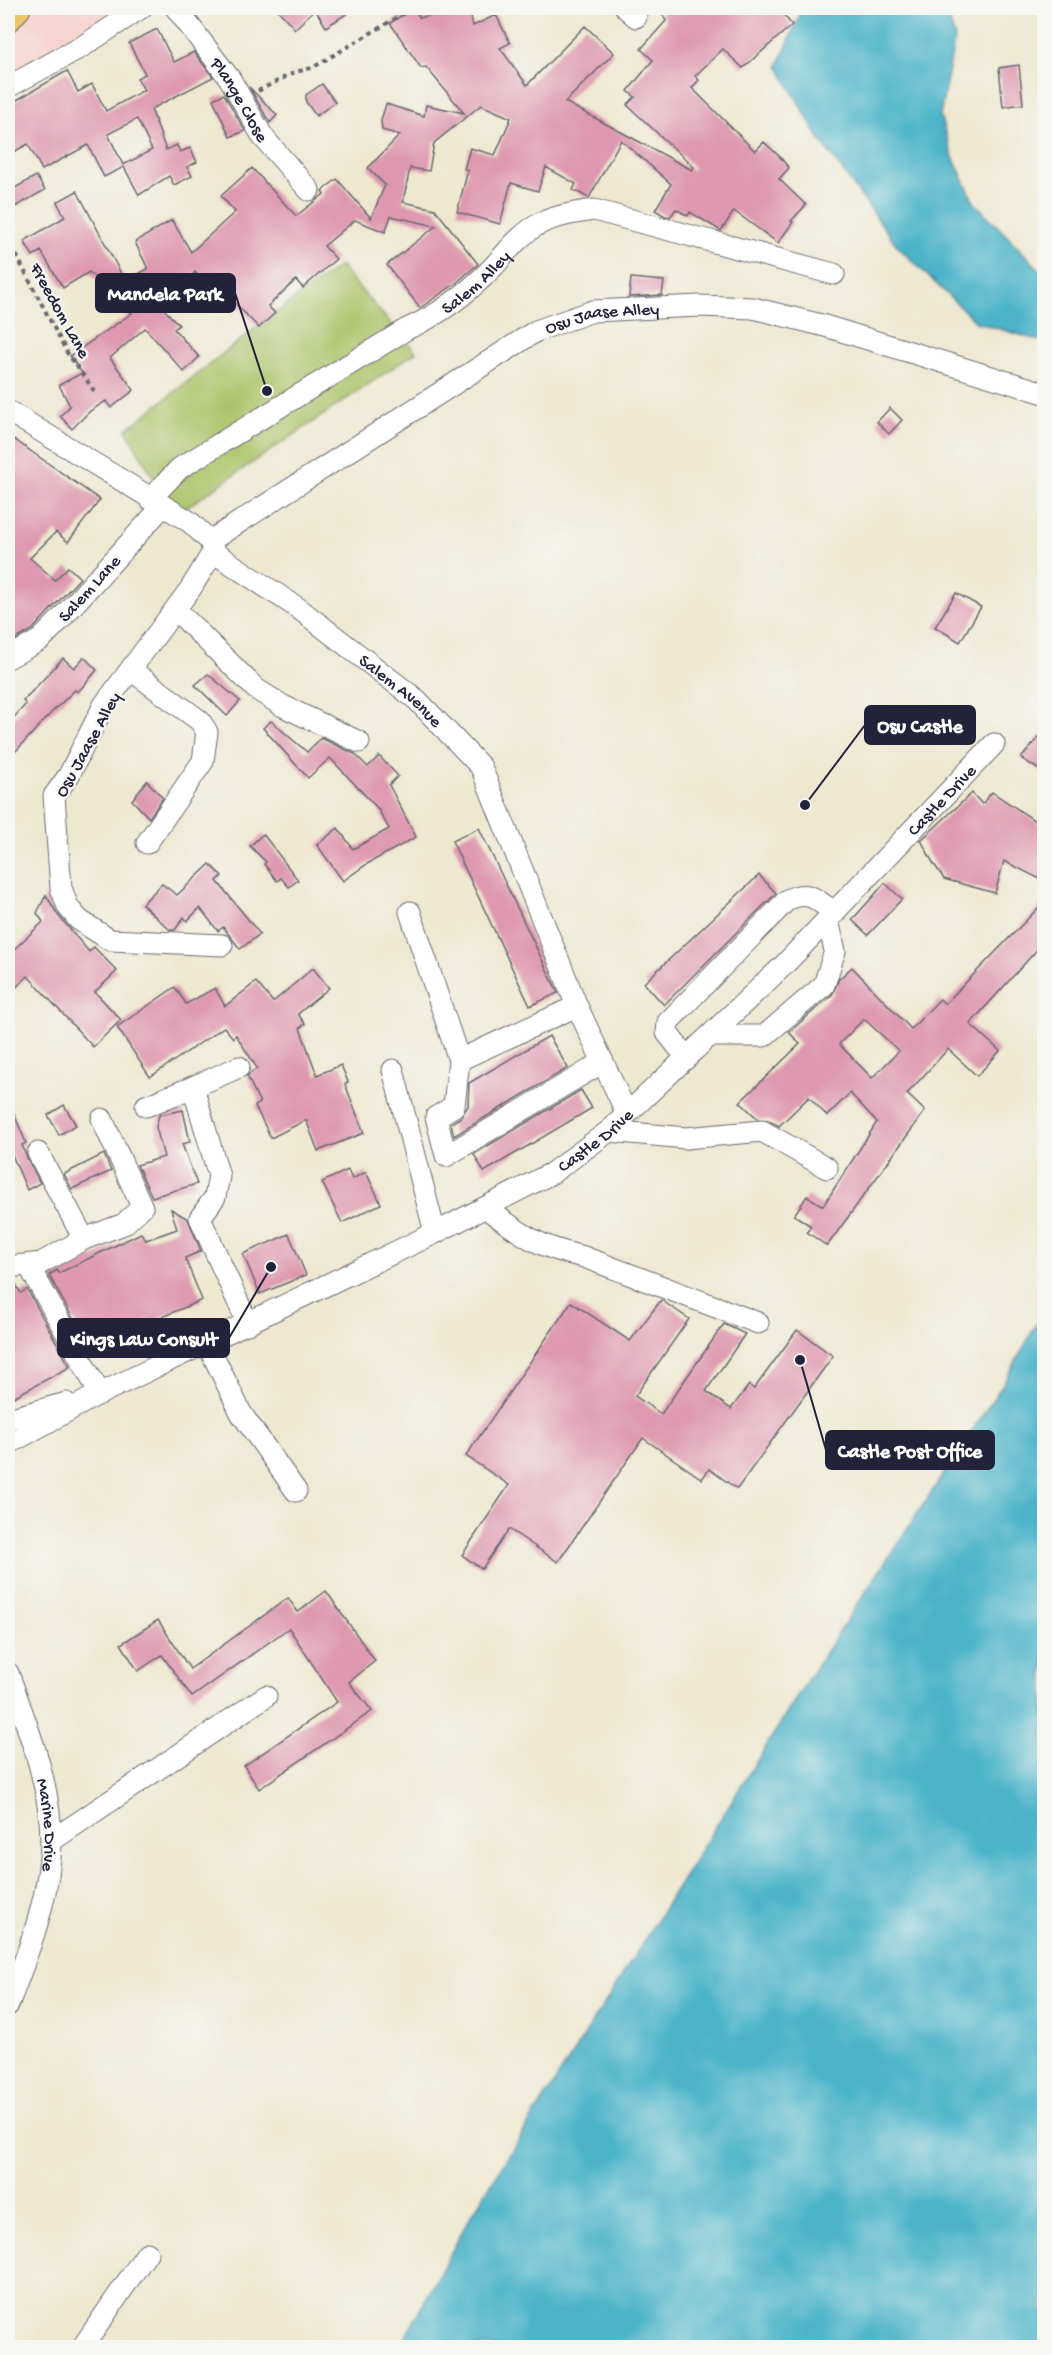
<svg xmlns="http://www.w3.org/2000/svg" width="1052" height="2355" font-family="'Gochi Hand',sans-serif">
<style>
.built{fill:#f7d0cb}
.green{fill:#abc368;stroke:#667252;stroke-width:1.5}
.water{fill:#4bb4c9;stroke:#366b82;stroke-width:1.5}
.building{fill:#de98af;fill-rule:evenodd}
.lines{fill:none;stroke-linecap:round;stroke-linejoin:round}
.minor-casing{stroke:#69676f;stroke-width:23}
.major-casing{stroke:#69676f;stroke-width:29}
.path{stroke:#69676f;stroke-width:4;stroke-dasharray:4.5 4.5;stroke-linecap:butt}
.minor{stroke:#fff;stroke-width:21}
.major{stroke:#eac769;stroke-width:27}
.labels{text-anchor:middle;stroke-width:5;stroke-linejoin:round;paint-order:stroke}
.street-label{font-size:18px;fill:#22223b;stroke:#f6f6f2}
.leader{fill:none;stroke:#22223b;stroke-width:2}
.callout-dot{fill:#22223b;stroke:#f6f6f2;stroke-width:2}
.callout{fill:#22223b;stroke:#22223b;stroke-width:2}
.callout-label{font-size:20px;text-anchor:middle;font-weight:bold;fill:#fff}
</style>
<rect width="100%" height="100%" fill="#f6f6f2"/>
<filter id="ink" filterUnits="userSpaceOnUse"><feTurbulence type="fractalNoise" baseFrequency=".0167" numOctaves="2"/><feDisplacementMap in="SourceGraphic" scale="12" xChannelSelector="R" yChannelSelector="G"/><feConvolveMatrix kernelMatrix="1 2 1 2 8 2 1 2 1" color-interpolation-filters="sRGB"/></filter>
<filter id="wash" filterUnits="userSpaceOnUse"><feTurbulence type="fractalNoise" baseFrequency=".008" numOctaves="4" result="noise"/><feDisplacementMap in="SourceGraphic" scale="24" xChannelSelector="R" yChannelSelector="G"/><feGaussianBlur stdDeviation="1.35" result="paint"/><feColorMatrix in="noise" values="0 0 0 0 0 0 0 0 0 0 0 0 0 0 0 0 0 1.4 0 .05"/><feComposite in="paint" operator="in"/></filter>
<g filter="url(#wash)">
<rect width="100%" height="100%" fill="#eee8d0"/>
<!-- built -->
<polygon class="built" points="28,8 127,8 8,74 8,30"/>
<!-- green -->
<polygon class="green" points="340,266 416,352 175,515 126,430 275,313"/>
<!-- water -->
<g class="water">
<polygon points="803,8 939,8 947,13 955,37 940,116 953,157 974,202 1044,274 1044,342 976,322 898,247 818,137 778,66"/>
<polygon points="1044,1310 1044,2347 400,2347 469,2219 812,1673 1005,1381"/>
</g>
<g id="blocks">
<!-- building -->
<g class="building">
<polygon points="276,8 356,8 326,27 315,9 295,29"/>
<polygon points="413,8 420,18 458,8 469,8 473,26 496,15 510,43 500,48 527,85 585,26 614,53 565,102 692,170 694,167 627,105 635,97 628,91 653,60 641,49 666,21 659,8 778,8 792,25 743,68 723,49 695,76 699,80 692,88 755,151 764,142 780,157 789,168 779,179 806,205 791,221 793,222 778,243 734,211 721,231 690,212 688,216 676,209 670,217 665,216 655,210 671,184 621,140 589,198 573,190 576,184 546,167 538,191 511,183 500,224 457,212 468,170 464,169 470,148 495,155 511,118 481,105 434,143 429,171 410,168 403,202 435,209 478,264 455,284 420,308 387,265 436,226 391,216 385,232 355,220 324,246 336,259 303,288 296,280 268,306 275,313 259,328 224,292 219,297 195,272 162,307 179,325 174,329 199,357 184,372 145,328 110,358 134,390 111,408 106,401 90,411 72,429 60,416 70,406 59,385 82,373 70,356 132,313 89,272 63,288 41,251 33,256 24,241 65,217 57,202 77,191 125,281 148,269 135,242 172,220 191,252 235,212 221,196 252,168 296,216 324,194 322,191 337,179 371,218 385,185 368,168 400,135 382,130 381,120 386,104 424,116 426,105 464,113 426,67 421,68 390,23"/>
<polygon points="157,29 174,62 194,52 213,77 151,109 166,150 177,145 180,152 190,148 197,162 187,167 192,176 174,185 169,176 139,195 123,165 152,150 137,119 108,134 124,167 104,177 88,145 42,170 28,144 8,155 8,105 67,71 78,92 92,84 106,111 144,90 137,78 145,74 129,43"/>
<polygon points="1019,65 1023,104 1003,107 999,68"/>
<polygon points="322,84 335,102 316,116 306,102 306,95"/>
<polygon points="249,87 277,115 270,123"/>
<polygon points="224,94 245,131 230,137 213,99"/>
<polygon points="36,176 45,190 8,211 8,192"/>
<polygon points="631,278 664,281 662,295 629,297"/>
<polygon points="890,408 902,420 889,434 877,422"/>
<polygon points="8,435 100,500 68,542 56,532 30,558 55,580 68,567 80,578 32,630 8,644"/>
<polygon points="956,593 981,607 960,642 935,627"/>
<polygon points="84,657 97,670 78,692 75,690 52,712 16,751 8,743 8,724 26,704 23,701 63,658 74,668"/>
<polygon points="208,674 240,701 227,716 195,685"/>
<polygon points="271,721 307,752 321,738 355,754 368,767 379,756 398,776 389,785 416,837 367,864 343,881 317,845 338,828 353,849 389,829 378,809 330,758 308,778 263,728"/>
<polygon points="1044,731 1044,773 1021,758"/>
<polygon points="147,781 163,798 149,818 132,800"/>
<polygon points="992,792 1044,827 1044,881 1004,861 995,893 944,879 932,861 921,840 972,793 982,804"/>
<polygon points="479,828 558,993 530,1006 452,841"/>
<polygon points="263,834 298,880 289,887 281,878 277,881 264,864 266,862 250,846"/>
<polygon points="210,864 222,876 217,881 260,934 240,949 223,927 218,931 200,908 187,921 184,917 175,930 170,930 142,904 162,884 177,895"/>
<polygon points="759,875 776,893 664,1005 644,983"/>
<polygon points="885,883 902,899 868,935 852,920"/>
<polygon points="46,895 58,915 89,952 94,947 117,971 95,992 121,1020 93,1047 28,976 8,995 8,955 43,922 37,913"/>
<path d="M1044 902V942L970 1024 1000 1051 977 1076 948 1049 907 1094 925 1111 827 1246 807 1232 811 1226 794 1215 807 1196 823 1206 877 1122 850 1093 827 1116 809 1097 779 1126 768 1120 758 1119 740 1102 800 1044 789 1032 832 995 839 979 852 967 911 1029 940 999 945 1004ZM864 1019 899 1051 872 1078 839 1044Z"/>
<polygon points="313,968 329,988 298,1014 305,1024 300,1028 317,1075 341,1065 348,1082 345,1084 364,1133 318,1151 306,1120 271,1138 255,1106 260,1103 247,1076 257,1068 236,1035 233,1038 224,1027 150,1077 117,1027 175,987 186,1004 215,988 225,1006 256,982 273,1002"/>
<polygon points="549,1036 568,1068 454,1136 451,1123 461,1117 468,1106 469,1083"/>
<polygon points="581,1090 592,1108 484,1172 474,1154"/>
<polygon points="8,1099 26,1143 22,1145 27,1158 40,1183 27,1190 10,1150 8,1151"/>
<polygon points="64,1105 76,1125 59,1135 48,1115"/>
<polygon points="183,1110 190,1142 182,1144 197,1184 152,1197 137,1165 164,1157 156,1127 159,1115"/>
<polygon points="104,1154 111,1171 72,1189 64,1174"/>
<polygon points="348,1170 352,1179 366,1172 381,1204 342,1223 322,1182"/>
<polygon points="171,1209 188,1219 201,1251 185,1258 202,1300 150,1322 149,1319 95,1347 98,1352 93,1355 49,1275 57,1270 59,1273 141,1233 146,1240 177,1229"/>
<polygon points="289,1234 306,1275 260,1294 243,1254"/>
<polygon points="8,1279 12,1279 21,1293 27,1289 70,1367 8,1400"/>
<polygon points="661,1300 689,1319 635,1396 661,1414 724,1324 745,1334 706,1391 731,1409 749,1385 754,1389 797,1330 833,1356 737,1489 709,1469 702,1479 643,1438 558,1562 509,1529 482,1569 462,1555 509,1485 466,1456 571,1302 630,1341"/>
<polygon points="326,1591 375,1661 349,1682 372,1711 259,1789 244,1766 337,1702 289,1628 192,1697 162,1655 138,1671 121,1644 158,1620 190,1669 288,1598 298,1612"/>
</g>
</g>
</g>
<g filter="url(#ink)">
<use href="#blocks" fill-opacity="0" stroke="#69676f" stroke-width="1.5"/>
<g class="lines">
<!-- minor casing -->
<g class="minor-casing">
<g id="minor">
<path id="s1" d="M176 8 230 79 263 137 309 190"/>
<polyline points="626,8 636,17"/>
<polyline points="8,87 83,46 141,8"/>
<path id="s2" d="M8 411 190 522 210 541 213 552 298 608 417 700 481 767 577 1006 627 1114"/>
<path id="s3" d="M150 499 180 468 407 329C439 315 468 293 493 267 508 251 521 233 541 223 558 215 576 213 594 210L834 274"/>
<path id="s4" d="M210 541 536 331 593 311 699 306 753 308 825 326 1044 393"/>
<polyline points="213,552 191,588 104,705 69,775 54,796 61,888 68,907 79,920 110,940 222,945"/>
<polyline points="176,610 256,689 283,706 359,742"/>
<path id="s5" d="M8 658 40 640 56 624 162 507"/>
<polyline points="131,670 200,721 207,732 203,761 147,843"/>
<polyline points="410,912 459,1060 454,1106 436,1117 446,1156 603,1062"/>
<polyline points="711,1036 764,1036 824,985 835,951 828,920"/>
<path d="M687 1058 667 1033 668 1022 787 900C810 889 816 900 835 913"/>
<polyline points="459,1060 577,1006"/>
<polyline points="393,1070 435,1233"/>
<polyline points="193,1087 239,1067"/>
<polyline points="146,1106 193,1087 219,1176 215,1197 200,1218 248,1324"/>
<polyline points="609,1131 686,1138 762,1131 827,1168"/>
<polyline points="38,1153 84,1239"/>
<path d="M486 1208C523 1236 538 1247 584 1257L758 1323"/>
<polyline points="29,1266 100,1394"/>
<polyline points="8,1267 41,1263 84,1239 124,1224 142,1207 102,1119"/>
<polyline points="207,1343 241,1413 296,1491"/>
<polyline points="8,1419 66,1403"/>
<path id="s6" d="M8 1444 93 1397 435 1233 552 1173 609 1131 785 964 994 744"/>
<path id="s7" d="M8 1673C27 1726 51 1784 51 1841 50 1898 28 1953 8 2005"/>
<polyline points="51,1841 266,1696"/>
<polyline points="82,2348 147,2253"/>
</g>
</g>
<!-- major casing -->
<g class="major-casing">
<polyline id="major" points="8,18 17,8"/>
</g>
<!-- path -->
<g class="path">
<polyline points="427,8 431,12"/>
<polyline points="258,91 295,72 312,68 413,8"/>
<polyline points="8,239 66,351 95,392"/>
</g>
<!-- minor -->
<use href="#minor" class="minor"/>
<!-- major -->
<use href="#major" class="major"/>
</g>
</g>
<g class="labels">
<!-- street labels -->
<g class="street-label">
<text dy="6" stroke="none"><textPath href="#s1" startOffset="112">Plange Close</textPath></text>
<text dy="6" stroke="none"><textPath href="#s3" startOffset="393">Salem Alley</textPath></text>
<text transform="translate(61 310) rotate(61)" y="6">Freedom Lane</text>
<text dy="6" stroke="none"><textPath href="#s4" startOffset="456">Osu Jaase Alley</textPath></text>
<text dy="6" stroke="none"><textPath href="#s5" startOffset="108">Salem Lane</textPath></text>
<text dy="6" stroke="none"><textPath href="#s2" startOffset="486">Salem Avenue</textPath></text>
<text transform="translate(87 744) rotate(-61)" y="6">Osu Jaase Alley</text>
<text dy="6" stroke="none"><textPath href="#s6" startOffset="1148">Castle Drive</textPath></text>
<text dy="6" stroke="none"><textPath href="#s6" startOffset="662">Castle Drive</textPath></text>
<text dy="6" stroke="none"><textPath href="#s7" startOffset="158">Marine Drive</textPath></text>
</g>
</g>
<!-- callouts -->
<path class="leader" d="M267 391L235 293M805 805L865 725M271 1267L229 1338M800 1360L826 1450"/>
<g class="callout-dot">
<circle cx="267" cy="391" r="6"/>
<circle cx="805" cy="805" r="6"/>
<circle cx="271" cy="1267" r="6"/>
<circle cx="800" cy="1360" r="6"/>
</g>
<g class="callout">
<rect x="96" y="274" width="139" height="38" rx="6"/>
<rect x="865" y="706" width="110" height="38" rx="6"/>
<rect x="58" y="1319" width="171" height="38" rx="6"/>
<rect x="826" y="1431" width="168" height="38" rx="6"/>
</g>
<g class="callout-label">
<text x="165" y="300">Mandela Park</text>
<text x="920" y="732">Osu Castle</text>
<text x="144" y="1345">Kings Law Consult</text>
<text x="910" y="1457">Castle Post Office</text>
</g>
<!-- margin -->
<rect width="1052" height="2355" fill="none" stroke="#f6f6f2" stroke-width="30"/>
</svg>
